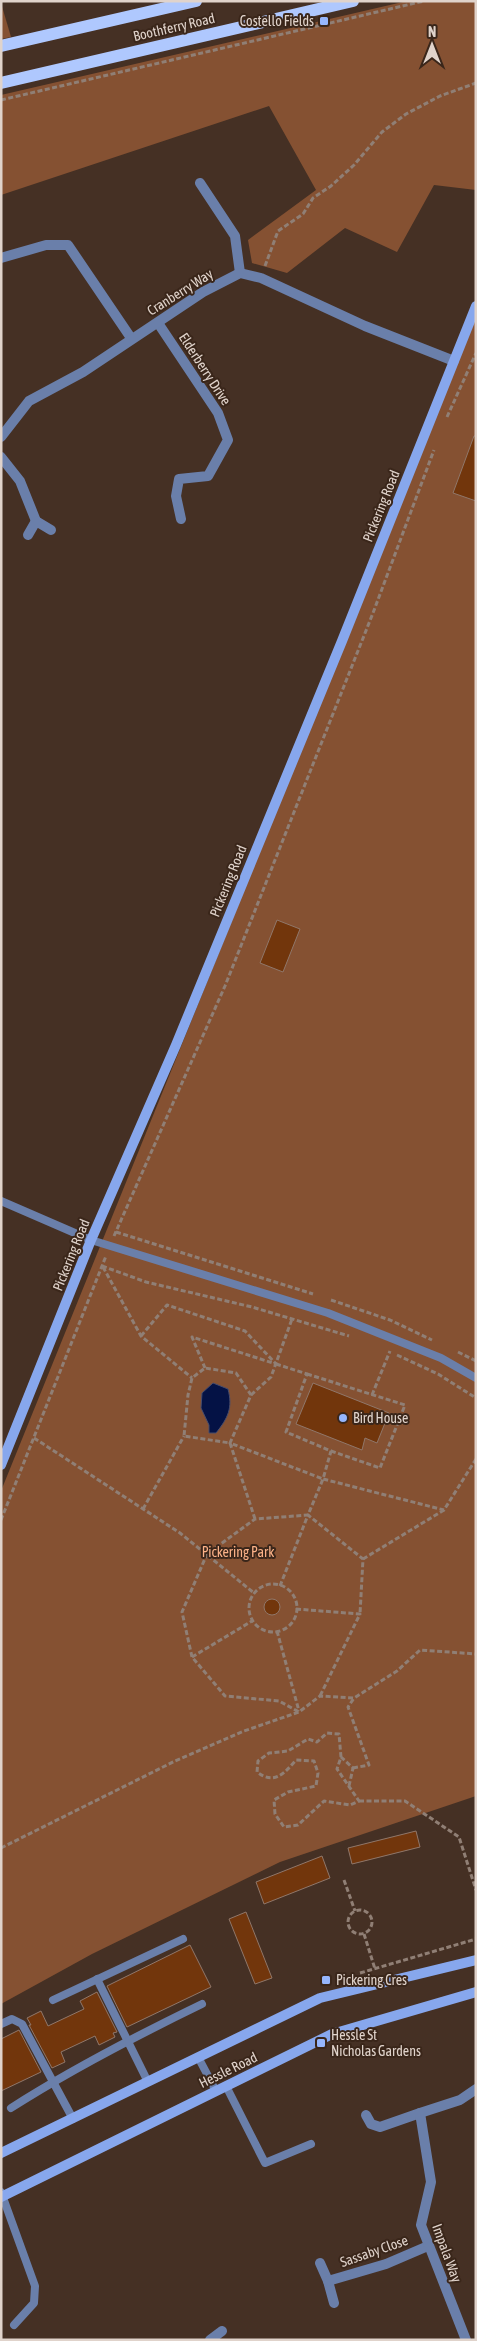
<svg xmlns="http://www.w3.org/2000/svg" width="477" height="2341" font-family="'Asap Condensed',sans-serif">
<style>
.green{fill:#855132}
.water{fill:#041245;stroke:#464c6d}
.building{fill:#72360c;stroke:#90776a}
.lines{fill:none;stroke-linecap:round;stroke-linejoin:round}
.path{stroke:#907f75;stroke-width:3;stroke-dasharray:5 2.5;stroke-linecap:butt}
.lane{stroke:#6a7faa;stroke-width:8}
.street{stroke:#6a7faa;stroke-width:10}
.secondary{stroke:#87a7ed;stroke-width:10}
.primary{stroke:#afc8fe;stroke-width:12}
.poi-dot{fill:#96b6fd;stroke:#3a261a;stroke-width:2}
.labels{text-anchor:middle;stroke-width:4;stroke-linejoin:round;paint-order:stroke}
.poi-label{font-size:14px;fill:#e0d3cb;stroke:#3a261a;text-anchor:start}
.street-label{font-size:14px;fill:#e0d3cb;stroke:#3a261a}
.park-label{font-size:14px;fill:#fcb288;stroke:#3a261a}
</style>
<rect width="100%" height="100%" fill="#453024"/>
<!-- green -->
<g class="green">
<polygon points="407,1 476,1 476,190 434,185 397,252 345,228 287,273 252,263 248,240 316,190 269,106 1,195 1,95"/>
<polygon points="1,3 11,37 1,39"/>
<polygon points="476,318 476,1796 280,1862 92,1954 1,2004 1,1491"/>
</g>
<!-- water -->
<path class="water" d="M213 1383 228 1389C233 1408 228 1418 216 1433H209V1425L201 1408 202 1393Z"/>
<!-- building -->
<g class="building">
<polygon points="474,436 476,436 476,501 453,493"/>
<polygon points="277,920 300,929 283,972 260,963"/>
<polygon points="313,1383 389,1413 377,1443 365,1438 362,1450 296,1424"/>
<circle cx="272" cy="1607" r="8"/>
<polygon points="416,1831 420,1847 352,1864 348,1848"/>
<polygon points="322,1856 330,1878 264,1904 256,1882"/>
<polygon points="246,1912 272,1978 255,1984 229,1919"/>
<polygon points="190,1945 211,1987 127,2027 107,1986"/>
<polygon points="97,1992 117,2032 113,2033 115,2037 99,2045 95,2036 61,2052 65,2062 52,2068 29,2025 31,2025 27,2018 41,2011 48,2026 84,2009 80,2001"/>
<polygon points="19,2030 41,2072 1,2091 1,2039"/>
</g>
<g class="lines">
<!-- path -->
<g class="path">
<polyline points="1,100 424,1"/>
<polyline points="265,266 278,231 303,214 313,198 331,186 354,165 382,132 406,114 440,96 476,83"/>
<polyline points="447,417 476,353"/>
<polyline points="116,1232 313,1294"/>
<polyline points="114,1236 225,986 373,613 434,450"/>
<polyline points="102,1266 146,1282 252,1307 349,1336"/>
<polyline points="103,1267 141,1336 192,1378"/>
<polyline points="331,1300 390,1320 432,1340"/>
<polyline points="141,1336 167,1305 245,1331 276,1364 192,1337 205,1368"/>
<polyline points="458,1352 476,1361"/>
<polyline points="397,1355 438,1374 476,1398"/>
<polyline points="276,1364 307,1374 286,1432 331,1451 323,1479 444,1510 476,1459"/>
<polyline points="307,1374 405,1405 380,1468 331,1451"/>
<polyline points="251,1395 271,1377 292,1319"/>
<polyline points="372,1395 390,1351"/>
<polyline points="34,1438 180,1533 254,1593"/>
<polyline points="143,1509 184,1436"/>
<polyline points="255,1519 230,1443 184,1436 188,1395 192,1378 205,1368 236,1373 251,1395 230,1443 323,1479 308,1515 255,1519 207,1554 182,1612 192,1657 225,1696 279,1701 299,1712"/>
<polyline points="1,1520 106,1256"/>
<polyline points="363,1559 444,1510"/>
<circle cx="273" cy="1608" r="24"/>
<polyline points="280,1586 308,1515 363,1559 360,1614"/>
<polyline points="296,1609 360,1614 320,1696"/>
<polyline points="277,1631 299,1711"/>
<polyline points="192,1657 252,1621"/>
<path d="M341 1757 339 1734 327 1733 317 1742 308 1739 288 1751 269 1753 258 1761 257 1772C274 1785 284 1774 296 1760L314 1761 318 1773 316 1786 288 1792 274 1800 275 1814 284 1827 298 1825 324 1801 350 1805 359 1801 337 1769 341 1757 353 1768 349 1786"/>
<polyline points="353,1768 369,1765 348,1707 354,1698"/>
<polyline points="359,1801 405,1801 459,1837 476,1890"/>
<polyline points="1,1848 175,1761 244,1731 299,1712 320,1696 354,1698 397,1671 420,1650 476,1654"/>
<polyline points="344,1880 355,1911"/>
<circle cx="360" cy="1922" r="12"/>
<polyline points="364,1934 375,1969"/>
<polyline points="360,1973 476,1939"/>
</g>
<!-- lane -->
<g class="lane">
<polyline points="1,1201 91,1240 328,1313 441,1358 476,1378"/>
<polyline points="97,1979 148,2082"/>
<polyline points="53,2000 183,1939"/>
<polyline points="1,2024 12,2019 22,2024 73,2119"/>
<polyline points="198,2057 216,2091"/>
<polyline points="226,2086 265,2163 311,2144"/>
<path d="M11 2108C72 2069 136 2036 202 2004"/>
<polyline points="1,2192 35,2286 34,2303 14,2325"/>
</g>
<!-- street -->
<g class="street">
<polyline points="200,183 235,236 240,273"/>
<polyline points="1,258 46,245 68,245 131,338"/>
<polyline points="158,323 218,413 228,440 208,476 179,479 176,496 181,519"/>
<polyline points="1,437 29,401 83,372 203,292 240,273 261,278 365,326 454,361"/>
<polyline points="1,457 20,481 36,521"/>
<polyline points="28,535 36,521 51,530"/>
<polyline points="366,2115 371,2124 380,2127 420,2113"/>
<polyline points="320,2263 328,2281 334,2303"/>
<polyline points="328,2281 386,2264 428,2246"/>
<polyline points="210,2340 222,2331"/>
<polyline points="466,2340 421,2225 431,2182 420,2113 460,2100 476,2089"/>
</g>
<!-- secondary -->
<g class="secondary">
<polyline points="1,1465 91,1240 176,1045 342,641 476,306"/>
<polyline points="1,2153 320,1998 476,1960"/>
<polyline points="1,2197 332,2034 476,1992"/>
</g>
<!-- primary -->
<g class="primary">
<polyline points="1,46 196,1"/>
<polyline points="1,83 353,1"/>
</g>
</g>
<!-- markers -->
<g class="poi-dot">
<rect x="319" y="16" width="10" height="10" rx="2.5"/>
<circle cx="343" cy="1418" r="5"/>
<rect x="321" y="1975" width="10" height="10" rx="2.5"/>
<rect x="316" y="2038" width="10" height="10" rx="2.5"/>
</g>
<g class="labels">
<!-- poi labels -->
<g class="poi-label">
<text x="314" y="26" text-anchor="end">Costello Fields</text>
<text x="353" y="1423">Bird House</text>
<text x="336" y="1985">Pickering Cres</text>
<text x="331" y="2040">Hessle St<tspan x="331" dy="16">Nicholas Gardens</tspan></text>
</g>
<!-- street labels -->
<g class="street-label">
<text transform="translate(174 27) rotate(-13)" y="5">Boothferry Road</text>
<text transform="translate(180 292) rotate(-32)" y="5">Cranberry Way</text>
<text transform="translate(205 369) rotate(57)" y="5">Elderberry Drive</text>
<text transform="translate(381 506) rotate(-68)" y="5">Pickering Road</text>
<text transform="translate(228 881) rotate(-68)" y="5">Pickering Road</text>
<text transform="translate(71 1255) rotate(-68)" y="5">Pickering Road</text>
<text transform="translate(228 2070) rotate(-26)" y="5">Hessle Road</text>
<text transform="translate(374 2251) rotate(-19)" y="5">Sassaby Close</text>
<text transform="translate(447 2253) rotate(70)" y="5">Impala Way</text>
</g>
<!-- park labels -->
<g class="park-label">
<text x="238" y="1557">Pickering Park</text>
</g>
</g>
<!-- border -->
<rect width="477" height="2341" fill="none" stroke="#e0d3cb" stroke-width="5"/>
<!-- north arrow -->
<g transform="translate(432 45)" stroke="#3a261a" stroke-width="4" paint-order="stroke">
<path d="M0-4L9 19L0 12L-9 19Z" fill="#e0d3cb"/>
<text y="-8" font-size="14" font-weight="bold" text-anchor="middle" fill="#e0d3cb">N</text>
</g>
</svg>
